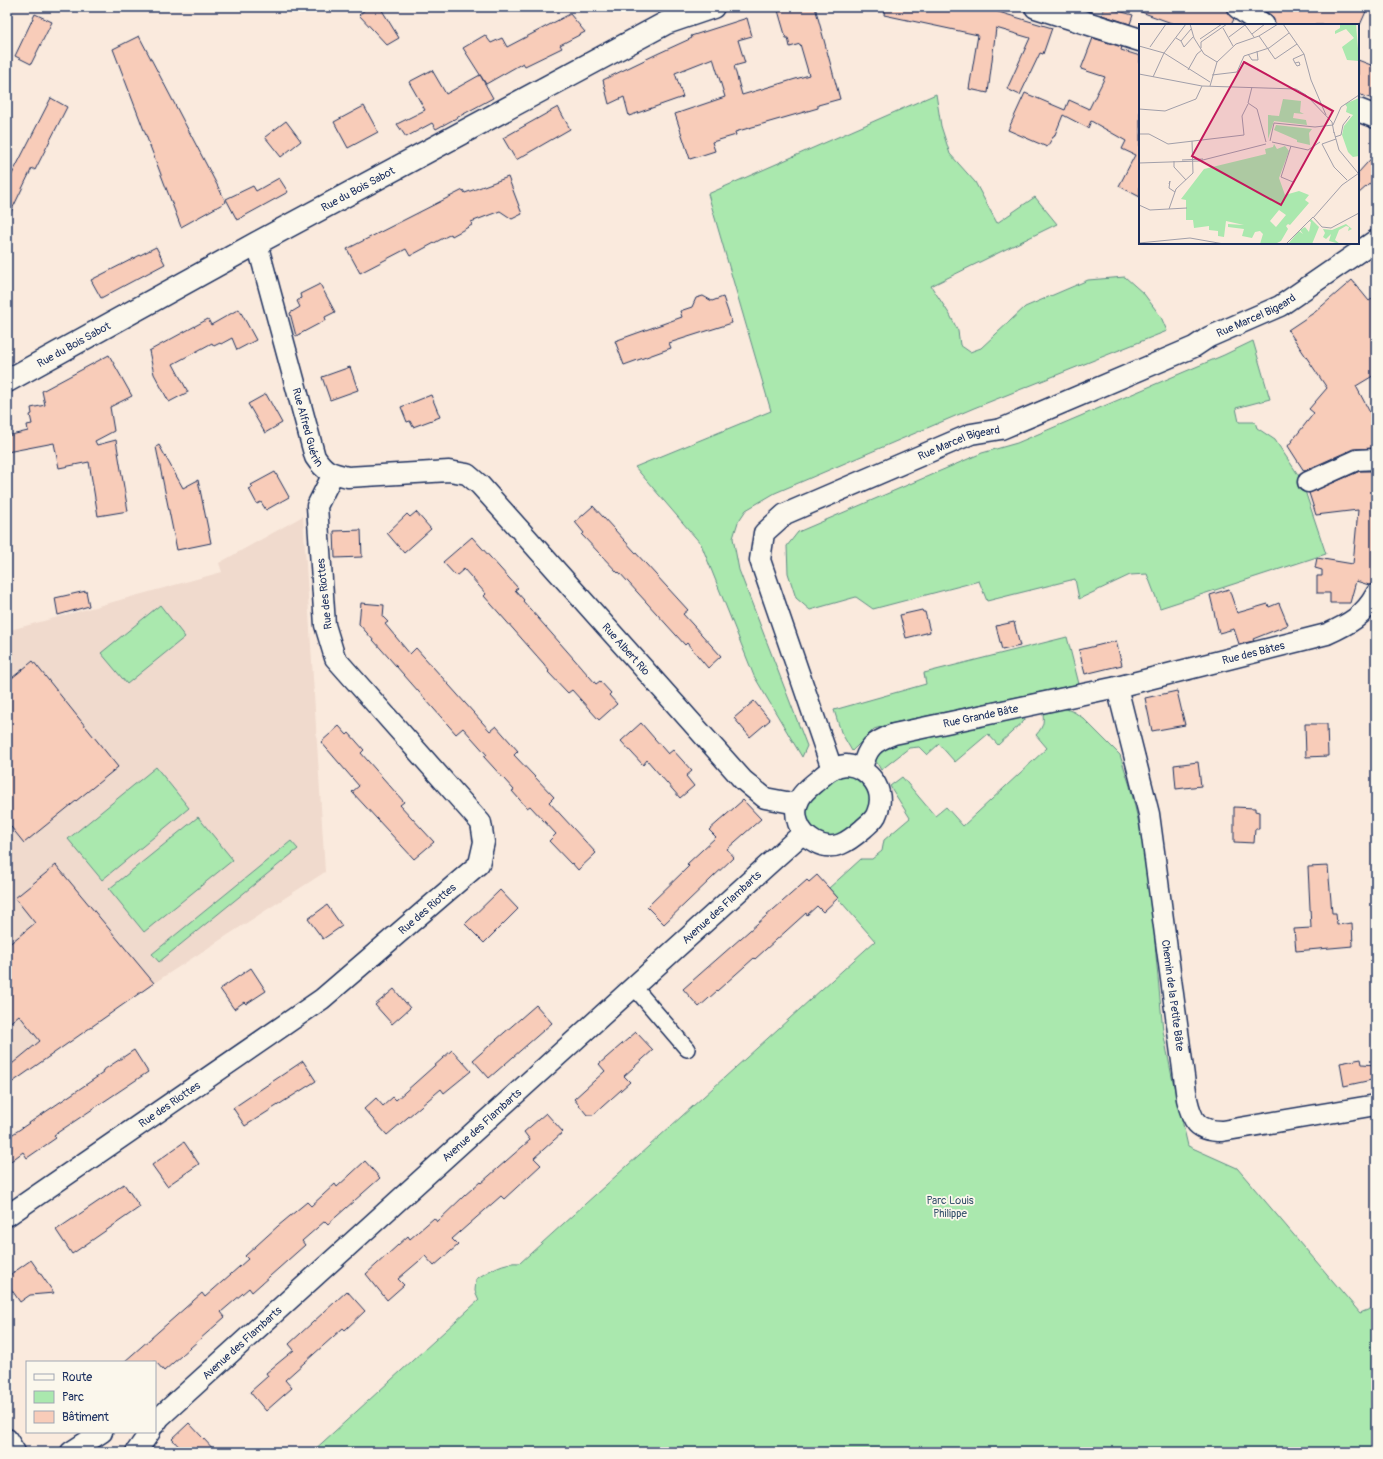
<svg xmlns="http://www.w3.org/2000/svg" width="1383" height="1459" font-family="Pangolin,sans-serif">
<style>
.built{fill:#f0dacd}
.green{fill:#aae8ae;stroke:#628c86}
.building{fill:#f8ccb9;stroke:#1b2f5e}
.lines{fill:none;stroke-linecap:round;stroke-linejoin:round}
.pedestrian-casing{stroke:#1b2f5e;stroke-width:18}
.minor-casing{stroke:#1b2f5e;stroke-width:23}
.tertiary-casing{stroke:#1b2f5e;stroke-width:25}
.secondary-casing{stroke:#1b2f5e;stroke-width:25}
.pedestrian{stroke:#fbf7ec;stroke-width:15}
.minor{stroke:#fbf7ec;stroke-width:20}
.tertiary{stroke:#fbf7ec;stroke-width:22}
.secondary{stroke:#fbf7ec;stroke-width:22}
.labels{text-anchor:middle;stroke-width:3.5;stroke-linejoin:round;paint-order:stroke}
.street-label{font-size:11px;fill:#1b2f5e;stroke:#fbf7ec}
.park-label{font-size:11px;fill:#38546e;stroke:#fbf7ec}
.inset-road{fill:none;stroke:#a19faa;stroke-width:1}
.view{fill:#c2185b;fill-opacity:0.15;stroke:#c2185b;stroke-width:2}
.inset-edge{fill:none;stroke:#1b2f5e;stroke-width:2}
</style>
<rect width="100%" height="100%" fill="#faeadd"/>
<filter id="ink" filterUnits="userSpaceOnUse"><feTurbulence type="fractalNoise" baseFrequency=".025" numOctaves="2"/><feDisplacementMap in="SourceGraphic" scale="8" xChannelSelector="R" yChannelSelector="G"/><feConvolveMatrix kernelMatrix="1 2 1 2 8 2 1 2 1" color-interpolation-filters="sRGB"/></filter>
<g filter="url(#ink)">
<!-- built -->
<polygon class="built" points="303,516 325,872 154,983 7,1086 7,631 222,572 219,563"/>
<!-- green -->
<g class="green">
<polygon points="936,94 941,126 950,154 975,182 997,223 1035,197 1057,224 931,286 950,315 958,331 960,345 970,352 981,348 1025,307 1088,280 1125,277 1144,294 1161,317 1167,331 974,408 775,493 746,510 738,522 733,538 739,570 807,746 802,757 754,676 701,544 635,467 771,411 708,194"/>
<polygon points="1253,341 1270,399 1236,408 1239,422 1255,422 1257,428 1275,440 1301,479 1326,554 1160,608 1147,574 1130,575 1079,599 1075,579 987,601 979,581 873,609 856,597 810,610 796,598 788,573 787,546 798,532 982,453 1017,443 1224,355"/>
<polygon points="160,605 185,637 127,684 101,653"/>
<polygon points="1067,637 1079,684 898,722 874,729 852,751 841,732 834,710 926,684 924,673"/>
<path d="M1061 707 1074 712 1083 718 1120 755 1130 786 1145 849 1152 895 1156 956 1163 1031 1172 1077 1188 1146 1237 1168 1360 1313 1370 1309 1376 1310V1452H312L479 1300 475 1291 476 1279C489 1271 504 1261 520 1263L875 941 829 888 861 859H872L882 851 884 840 910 818 890 786 902 777 935 816 946 807 963 826 1047 748 1036 735C1045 725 1044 720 1042 708Z"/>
<polygon points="1024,711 1025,720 998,745 988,734 955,762 939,744 927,755 919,747 909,748 881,770 873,756 882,746"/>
<polygon points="156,767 189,808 102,880 68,839"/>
<polygon points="847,774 855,775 866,784 871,799 867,814 840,836 821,838 807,823 805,809 808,802 832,779"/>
<polygon points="198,817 233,860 144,932 109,889"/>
<polygon points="291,841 298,849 159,962 152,954"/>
</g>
<!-- building -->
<g class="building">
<polygon points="368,7 380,7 399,38 387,45 359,15"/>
<polygon points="777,7 815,7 840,99 818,105 818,108 735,132 736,135 712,142 715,151 690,159 675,114 725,97 713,58 675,73 683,97 629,116 624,97 609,104 603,80 657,54 692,38 691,36 747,18 752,36 738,40 745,63 734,66 742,95 809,75 800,44 790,47 788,38 786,38"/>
<polygon points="885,7 967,7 981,10 982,7 1052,28 1043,54 1040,53 1020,95 1007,89 1030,38 996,28 988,93 969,89 978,35 884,15"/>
<polygon points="1104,7 1133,15 1130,24 1102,15"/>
<polygon points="1134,7 1226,7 1227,12 1234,19 1231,25 1177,25 1133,9"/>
<polygon points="1259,7 1368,7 1360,25 1275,25 1274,20 1271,15"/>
<polygon points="35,14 52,22 31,64 15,56"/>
<polygon points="570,14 585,32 560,45 562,48 525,66 523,63 486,84 463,48 485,35 491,43 502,38 507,47"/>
<polygon points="139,36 226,202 181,227 113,49"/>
<polygon points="1093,38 1122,47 1121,50 1140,56 1140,197 1119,186 1135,155 1122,149 1126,141 1091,121 1088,128 1063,115 1054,137 1053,137 1047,147 1008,130 1025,93 1065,110 1069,100 1089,109 1105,77 1081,69"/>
<polygon points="1358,60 1376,67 1376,100 1358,94"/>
<polygon points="432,70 446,94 480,75 493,98 436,129 432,123 406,137 397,124 425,110 409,82"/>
<polygon points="51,98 67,107 35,170 32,168 7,220 7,184"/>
<polygon points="364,106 378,132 348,148 334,122"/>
<polygon points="558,107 570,129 516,160 503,138"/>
<polygon points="286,121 301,141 281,157 265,137"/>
<polygon points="1376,153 1376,178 1358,194 1358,173"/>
<polygon points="508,177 522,214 512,219 500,211 471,222 472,225 452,236 451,234 410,256 406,249 360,273 347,249 463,190 465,193"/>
<polygon points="279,178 288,192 237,220 226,199 253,186 256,191"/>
<polygon points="156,247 165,264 101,298 91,280"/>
<polygon points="1352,280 1369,301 1376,296 1376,374 1356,386 1376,424 1376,448 1353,449 1304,471 1288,446 1314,413 1309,409 1327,388 1288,330 1315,312"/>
<polygon points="320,284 335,312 325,317 326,320 296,336 290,313 300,307 297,301 301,298 300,294"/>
<polygon points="703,296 712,301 723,297 732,323 669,343 671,348 624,365 615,341 682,317 680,311 692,307 696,298"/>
<polygon points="239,309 256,340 237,350 232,338 221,344 220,343 214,346 212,343 173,364 188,392 169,402 154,374 149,351 208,319 211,325"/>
<polygon points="109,355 132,396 110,407 114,431 95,441 97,445 116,440 128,511 98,516 89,462 59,468 54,443 7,452 7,436 28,431 27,425 32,424 30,415 32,414 31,408 45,405 42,391"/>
<polygon points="350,367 358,390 330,400 322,377"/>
<polygon points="266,394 282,423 265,433 248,404"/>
<polygon points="431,395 440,417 413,427 410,421 407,422 401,407"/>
<polygon points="159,445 183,488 198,480 211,543 177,550 156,447"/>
<polygon points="1360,471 1376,471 1376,583 1369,585 1356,581 1350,603 1330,603 1330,593 1317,593 1317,576 1322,576 1322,570 1315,568 1317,558 1353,564 1358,510 1316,515 1309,493"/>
<polygon points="275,472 289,497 266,510 261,502 257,504 249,489 253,487 251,485"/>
<polygon points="593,506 688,610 683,614 721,656 708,668 687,643 685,645 619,572 618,573 582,535 584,533 575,522"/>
<polygon points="416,512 431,529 404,553 387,533 407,514 410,517"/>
<polygon points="361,530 362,557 335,558 334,531"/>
<polygon points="472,537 518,588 515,590 524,600 523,601 596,684 600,681 611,693 609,695 617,704 599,720 572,690 568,693 548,672 549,671 544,664 484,596 486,594 464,569 456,576 443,562"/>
<polygon points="1229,589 1237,613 1268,604 1269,607 1279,603 1288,625 1253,639 1254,641 1239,644 1234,629 1219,633 1210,595"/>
<polygon points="86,591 89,606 58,615 55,598"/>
<polygon points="361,603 384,605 383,617 388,622 385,624 410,654 416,648 490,731 496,726 518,751 514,755 554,797 549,802 596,853 578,870 572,863 571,864 549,841 556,834 530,806 527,808 512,791 514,790 484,757 487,755 463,728 456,734 359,624"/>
<polygon points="922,610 923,612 925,612 930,632 906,638 900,615"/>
<polygon points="1014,622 1020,646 1002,650 996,626"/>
<polygon points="1116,641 1122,665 1085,674 1079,650"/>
<polygon points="33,661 118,767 24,843 7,822 7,682"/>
<polygon points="1177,691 1185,725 1152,731 1145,698"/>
<polygon points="754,701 770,720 750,737 734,718"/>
<polygon points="641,723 668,754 673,750 692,771 686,776 694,786 680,798 647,760 643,765 621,741"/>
<polygon points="1305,724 1327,724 1328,756 1306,757"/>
<polygon points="339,726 347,735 349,733 364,750 361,753 404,802 400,805 434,842 414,859 352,792 359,786 321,742"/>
<polygon points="1198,762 1201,786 1176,789 1174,765"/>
<polygon points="743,800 761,819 727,849 734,857 664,924 647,907 689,866 687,864 716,837 709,830"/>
<polygon points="1234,807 1255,808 1255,811 1259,812 1259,829 1255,829 1254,843 1234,842"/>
<polygon points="56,865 154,983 7,1086 7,1068 40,1041 19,1015 7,1025 7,946 35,923 15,898"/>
<polygon points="1328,866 1332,913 1336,913 1337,925 1352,923 1353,946 1296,951 1294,929 1311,928 1308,867"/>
<polygon points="817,875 838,898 823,912 817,906 807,915 806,913 755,959 754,958 699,1007 683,989 807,880 809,882"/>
<polygon points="500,890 518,909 484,943 465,924"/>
<polygon points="327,905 342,926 323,939 308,919"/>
<polygon points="251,968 266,991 246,1004 244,1002 234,1009 220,989"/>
<polygon points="394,989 410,1008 392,1024 375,1005"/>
<polygon points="536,1005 552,1023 489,1078 473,1060"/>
<polygon points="636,1032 653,1050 624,1076 630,1082 593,1115 587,1115 574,1099 605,1071 599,1064"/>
<polygon points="134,1050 148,1072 54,1135 56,1138 27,1158 23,1152 7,1164 7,1138 103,1073 102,1071"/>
<polygon points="452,1050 471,1071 444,1093 441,1089 387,1135 364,1109 376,1098 383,1106 393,1097 396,1100"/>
<polygon points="1361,1059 1362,1064 1376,1065 1376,1079 1344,1086 1340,1063"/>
<polygon points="303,1061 316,1081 245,1126 233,1108"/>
<polygon points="546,1113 563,1132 534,1158 541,1165 504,1199 501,1196 452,1239 458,1245 434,1266 425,1256 398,1279 404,1285 387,1300 366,1274 408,1236 410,1239 434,1218 437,1222 465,1195 480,1182 481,1183 530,1140 524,1132"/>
<polygon points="184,1142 199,1164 167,1186 152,1165"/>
<polygon points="365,1161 380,1178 328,1224 325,1221 302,1241 305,1245 252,1292 249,1288 221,1312 225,1317 164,1371 156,1362 124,1362 202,1293 205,1297 248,1259 245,1256 278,1226 307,1202 311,1206 335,1184 337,1187"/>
<polygon points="124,1184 140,1207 72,1254 56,1230"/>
<polygon points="31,1260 54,1293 30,1295 20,1302 7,1283 7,1277"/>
<polygon points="347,1291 365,1311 345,1330 343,1328 285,1380 292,1388 266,1411 250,1392 268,1376 266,1373 294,1350 289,1344"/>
<polygon points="189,1423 216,1452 184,1452 172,1439"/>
</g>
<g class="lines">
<!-- pedestrian casing -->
<g class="pedestrian-casing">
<polyline id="pedestrian" points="634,987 687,1049"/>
</g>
<!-- minor casing -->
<g class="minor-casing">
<g id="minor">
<path id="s1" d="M257 243 315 457C325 472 330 473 348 477L449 471 467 474 480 485 743 780 765 798 797 804"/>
<polyline points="1308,482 1357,460 1376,459"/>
<path id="s2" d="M1117 687 1149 814 1187 1099C1192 1121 1197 1131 1222 1131L1376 1105"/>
<path d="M846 765C869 767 887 790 877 813 875 820 868 824 863 829 849 841 834 853 815 842 799 834 791 814 800 798 804 791 811 786 817 781 826 773 833 766 846 765Z"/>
<path id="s3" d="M832 769 760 560 764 533 785 514 971 434 1001 429 1194 347 1209 337 1280 306 1376 240"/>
<path id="s4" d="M862 769C867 747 873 742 894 734L1117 687 1327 634C1349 624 1364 616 1376 594"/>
<path id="s5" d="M7 1216 322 999 479 864 484 842 481 823 335 658 325 625 317 506 333 474"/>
<path id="s6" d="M155 1424 160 1417 803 833"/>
<polyline points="7,1439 15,1452"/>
<polyline points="71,1452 102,1432"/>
<polyline points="136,1452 150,1432"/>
</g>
</g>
<!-- tertiary casing -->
<g class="tertiary-casing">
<polyline id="tertiary" points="1238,7 1263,25"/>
</g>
<!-- secondary casing -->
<g class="secondary-casing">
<g id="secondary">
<polyline points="1036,7 1140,40"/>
<polyline points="1358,110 1376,117"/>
<path id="s7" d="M7 381 257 243 666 23 713 7"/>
</g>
</g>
<!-- pedestrian -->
<use href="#pedestrian" class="pedestrian"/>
<!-- minor -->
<use href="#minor" class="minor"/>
<!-- tertiary -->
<use href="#tertiary" class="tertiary"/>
<!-- secondary -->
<use href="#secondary" class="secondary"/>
</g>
</g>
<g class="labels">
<!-- street labels -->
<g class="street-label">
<text dy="4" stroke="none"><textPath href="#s7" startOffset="400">Rue du Bois Sabot</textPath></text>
<text dy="4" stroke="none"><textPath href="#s3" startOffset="789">Rue Marcel Bigeard</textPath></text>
<text dy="4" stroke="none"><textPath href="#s7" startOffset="76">Rue du Bois Sabot</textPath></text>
<text dy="4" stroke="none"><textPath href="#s1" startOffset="191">Rue Alfred Guérin</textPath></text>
<text dy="4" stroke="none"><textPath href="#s3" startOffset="465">Rue Marcel Bigeard</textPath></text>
<text transform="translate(324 594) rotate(-96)" y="4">Rue des Riottes</text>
<text dy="4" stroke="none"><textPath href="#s1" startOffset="618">Rue Albert Rio</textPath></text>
<text dy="4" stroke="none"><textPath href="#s4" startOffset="419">Rue des Bâtes</textPath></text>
<text dy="4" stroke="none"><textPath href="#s4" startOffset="139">Rue Grande Bâte</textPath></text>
<text dy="4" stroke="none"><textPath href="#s6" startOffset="767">Avenue des Flambarts</textPath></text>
<text dy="4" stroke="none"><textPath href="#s5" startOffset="521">Rue des Riottes</textPath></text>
<text dy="4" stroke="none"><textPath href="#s2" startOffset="314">Chemin de la Petite Bâte</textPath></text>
<text dy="4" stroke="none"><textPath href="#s5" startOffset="197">Rue des Riottes</textPath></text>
<text dy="4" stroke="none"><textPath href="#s6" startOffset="443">Avenue des Flambarts</textPath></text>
<text dy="4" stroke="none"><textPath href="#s6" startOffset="119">Avenue des Flambarts</textPath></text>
</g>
<!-- park labels -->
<g class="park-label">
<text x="950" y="1204">Parc Louis<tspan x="950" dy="13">Philippe</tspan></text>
</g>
</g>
<!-- overview -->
<g transform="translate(1139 24)">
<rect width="220" height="220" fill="#faeadd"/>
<path d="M201 0H217L220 37 208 36 203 23 215 14 207 5 196 10V7L201 4ZM220 74V132L214 133 209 128 203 111 205 102 214 91 207 88 208 83 206 80ZM144 75 162 77 161 88 165 90 155 89 154 94 167 96 168 101 135 97 129 115V91L140 92ZM137 101 173 105 170 109 171 121 158 118V116L135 106ZM135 120 138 125 146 122 150 127 140 154 146 171 160 167 170 171 166 176 170 179 151 201 149 200 147 202 149 205 142 217 136 220H121L124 210 121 207 116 208 113 214 103 212 105 205 89 203V200L105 201 87 197 85 213 79 212V207L70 206V202L55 204 54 196H47V176L42 175 65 145 127 130 126 125 134 123ZM140 186 147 191 137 203 131 197ZM172 195 180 203 173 220H149L160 207 164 210 161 206 166 203 170 208 172 198 170 197ZM207 200 213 205 209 207 210 203 207 202 200 206 196 216 201 220 190 217 192 210 187 215 184 213 186 209 184 205 193 206Z" fill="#aae8ae" fill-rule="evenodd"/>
<path class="inset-road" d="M51 0 55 14 65 30 78 38M144 0 165 30 172 56 187 91M106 1 115 13M84 4 94 22M113 10 126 0M120 12 136 35 158 20M90 13 106 1M37 14 42 17 52 5M61 15 83 0M42 17 45 23 54 13M0 22 25 29 71 58M11 23 27 0M62 24V18L88 0M109 30 113 36H119L118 27M156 39 160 38 161 41 158 42 156 39 154 35 165 30M49 46 58 30 63 26M0 50 63 62 157 65 167 71 193 98 195 109M73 51 98 48 105 32 130 24 150 9M14 53 25 29 47 0M71 62 78 38 97 20 120 12 139 0M113 63 109 79 118 85 127 118M0 85 26 87 57 75 63 62M194 101 202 83 220 71M195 108 200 126 219 149M0 110H10L29 120 105 111 103 92 109 80M196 113 202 111 204 101 211 92M131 117 135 99 176 103 194 101M133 118 169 126 181 118M183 120 195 143 208 156M183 120 197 115M152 122 142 153 154 158M43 136 64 135M35 137V143L47 156M0 139 60 137 127 120M30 160 31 157 30 164 36 168M0 181 11 186 48 184M30 185 37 165 54 149 53 117M174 194 203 161 220 149M175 194 183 203 192 204 220 189M0 219 51 214 85 220M147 220 174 193"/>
<path class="view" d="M105 38 194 87 142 181 53 132Z"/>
<rect width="220" height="220" class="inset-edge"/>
</g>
<!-- margin -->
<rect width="1383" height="1459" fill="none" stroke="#fbf7ec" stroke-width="24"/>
<rect x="12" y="12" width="1359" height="1435" fill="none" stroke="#1b2f5e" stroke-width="1.5" filter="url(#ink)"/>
<!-- legend -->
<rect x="26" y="1361" width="130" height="72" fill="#fbf7ec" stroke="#a1a7b3"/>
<rect x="34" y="1374" width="20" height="6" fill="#fbf7ec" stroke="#a1a7b3"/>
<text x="62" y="1381" font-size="12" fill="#1b2f5e">Route</text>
<rect x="34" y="1391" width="20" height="12" fill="#aae8ae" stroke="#a1a7b3"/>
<text x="62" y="1401" font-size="12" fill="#1b2f5e">Parc</text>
<rect x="34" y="1411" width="20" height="12" fill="#f8ccb9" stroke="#a1a7b3"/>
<text x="62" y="1421" font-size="12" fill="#1b2f5e">Bâtiment</text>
</svg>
